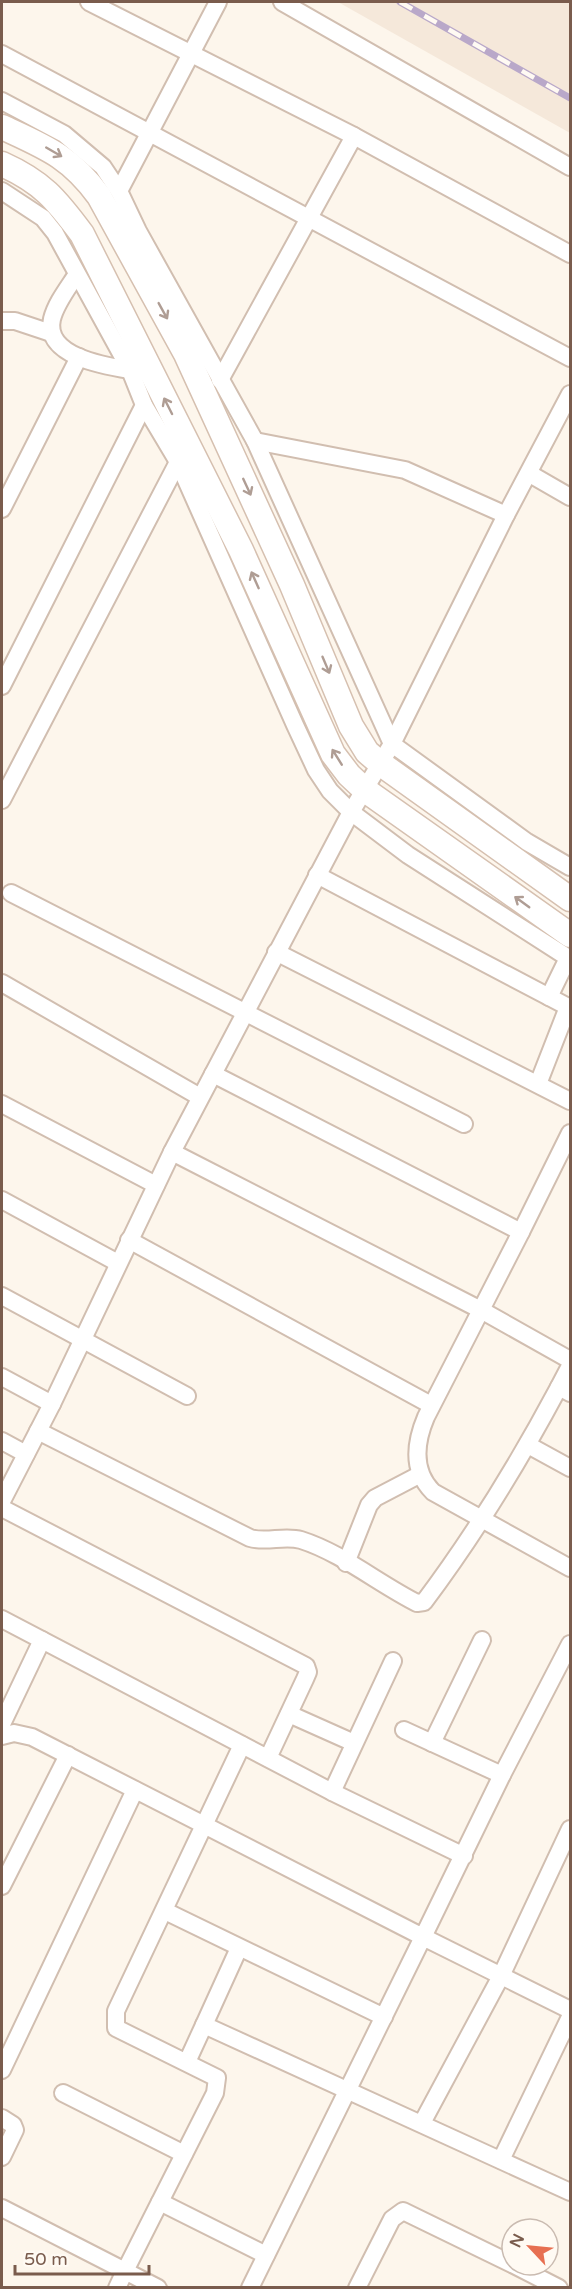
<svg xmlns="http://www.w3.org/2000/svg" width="572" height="2289" font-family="'Varela Round',sans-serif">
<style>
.residential{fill:#f5e8da}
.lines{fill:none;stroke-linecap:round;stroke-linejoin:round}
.street-casing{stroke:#d1beb0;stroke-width:20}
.secondary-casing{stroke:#d6c0b0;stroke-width:27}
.street{stroke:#fff;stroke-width:16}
.secondary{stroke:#fff;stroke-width:24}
.rail-casing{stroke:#b9a8c9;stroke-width:7}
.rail{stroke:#fffaf3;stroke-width:4.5;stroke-dasharray:14;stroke-linecap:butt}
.oneway{stroke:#af9d94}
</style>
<rect width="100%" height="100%" fill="#fdf6ec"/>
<!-- residential -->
<polygon class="residential" points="338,2 570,2 570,133"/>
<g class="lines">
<!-- street casing -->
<g class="street-casing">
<g id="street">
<polyline points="89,2 354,136 570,254"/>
<polyline points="282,2 570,167"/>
<polyline points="2,54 570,358"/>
<polyline points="2,101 64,134 103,167 119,191 138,231 255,441 392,744 527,842 570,867"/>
<polyline points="2,191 43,218 55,233 130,370 144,405 178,462 295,725 316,770 330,791 351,812 408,855 570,959"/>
<polyline points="119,191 218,2"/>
<path d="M77 274C68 288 56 303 52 319 43 356 105 366 130 370"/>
<polyline points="2,321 15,321 51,333"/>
<polyline points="220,380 354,136"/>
<polyline points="255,441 405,470 506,515"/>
<polyline points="530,474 570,497"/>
<polyline points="2,509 79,357"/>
<polyline points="2,686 144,405"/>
<polyline points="2,800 178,462"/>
<polyline points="317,875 570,1008"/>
<polyline points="11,893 464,1124"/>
<polyline points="276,952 570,1101"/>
<polyline points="2,983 200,1097"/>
<polyline points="549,997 568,958"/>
<path d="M213 1074 521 1232 426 1417C415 1443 412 1471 433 1492L570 1568"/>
<polyline points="538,1084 568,1007"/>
<polyline points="2,1104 156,1185"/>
<polyline points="172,1152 481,1310 570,1360"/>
<polyline points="2,1200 118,1263"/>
<polyline points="521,1232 570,1133"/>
<polyline points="129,1240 431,1405"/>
<polyline points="2,1296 187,1396"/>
<polyline points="570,1366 559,1387 570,1393"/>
<polyline points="2,1377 52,1404"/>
<path d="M38 1431 250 1538C267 1543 284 1535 301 1540 342 1553 379 1584 417 1603L424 1602C475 1534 519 1462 559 1387"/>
<polyline points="2,1441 26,1454"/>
<polyline points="528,1445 570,1468"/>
<polyline points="2,1501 52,1404 172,1152 351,812 392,744 506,515 570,394"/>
<polyline points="2,1508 306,1666 308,1672 305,1679 268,1758"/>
<polyline points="346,1563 369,1505 375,1498 419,1475"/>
<polyline points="2,1619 332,1792 464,1856"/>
<polyline points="289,1714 354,1743"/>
<polyline points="2,1724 42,1640"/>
<polyline points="404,1730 502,1775"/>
<polyline points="2,1736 14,1733 32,1737 423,1937 502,1775 570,1644"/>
<polyline points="432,1743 482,1640"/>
<polyline points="332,1792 393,1661"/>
<polyline points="2,1886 68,1755"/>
<polyline points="165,1911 384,2017"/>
<polyline points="239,1948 204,2025 570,2192"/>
<polyline points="187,2062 204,2025"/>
<polyline points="2,2070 135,1790"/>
<polyline points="63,2093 184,2154"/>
<polyline points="2,2118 13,2125 15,2130 2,2157"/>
<polyline points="422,2123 501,1976 570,1829"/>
<polyline points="501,2160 570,2017"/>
<polyline points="160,2202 266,2255"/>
<polyline points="2,2208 125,2271 215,2093 217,2078 116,2028 116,2011 242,1745"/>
<polyline points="514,2265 559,2288"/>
<polyline points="117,2288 125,2271 158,2288"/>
<polyline points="250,2288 423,1937 570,2010"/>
<polyline points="357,2288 392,2219 403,2211 512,2264"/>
</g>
</g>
<!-- secondary casing -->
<g class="secondary-casing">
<g id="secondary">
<path d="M2 127C45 147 70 156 99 196L186 354 292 585 351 726 367 752 381 764 570 899"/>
<path d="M2 164C42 182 56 199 82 234L241 550 333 754 349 775 365 790 570 935"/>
</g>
</g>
<!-- street -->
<use href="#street" class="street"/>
<!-- secondary -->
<use href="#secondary" class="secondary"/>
<!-- rail casing -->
<g class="rail-casing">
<polyline id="rail" points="400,2 570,98"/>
</g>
<!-- rail -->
<use href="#rail" class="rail"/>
</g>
<!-- one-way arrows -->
<defs><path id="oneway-shaft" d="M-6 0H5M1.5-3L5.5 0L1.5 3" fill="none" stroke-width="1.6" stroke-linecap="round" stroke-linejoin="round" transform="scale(1.5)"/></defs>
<g class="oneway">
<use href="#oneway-shaft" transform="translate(54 152) rotate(30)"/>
<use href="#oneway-shaft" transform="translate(163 311) rotate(61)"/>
<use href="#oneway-shaft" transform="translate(168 406) rotate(-117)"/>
<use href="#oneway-shaft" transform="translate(247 487) rotate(65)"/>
<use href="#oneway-shaft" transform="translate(255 580) rotate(-114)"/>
<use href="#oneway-shaft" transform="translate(326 665) rotate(67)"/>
<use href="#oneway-shaft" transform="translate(337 757) rotate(-122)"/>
<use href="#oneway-shaft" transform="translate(522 902) rotate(-144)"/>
</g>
<!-- border -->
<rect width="572" height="2289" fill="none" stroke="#7a5c4d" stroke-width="6"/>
<!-- north arrow -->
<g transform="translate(530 2247) rotate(296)"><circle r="28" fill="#fffaf3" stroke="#cabbb1" stroke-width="1.5"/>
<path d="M0-4.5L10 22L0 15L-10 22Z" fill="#e76f51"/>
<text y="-9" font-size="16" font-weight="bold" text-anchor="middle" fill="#7a5c4d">N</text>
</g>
<!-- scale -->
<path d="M15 2265v9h134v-9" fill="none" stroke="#7a5c4d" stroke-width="3"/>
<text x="24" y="2265" font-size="18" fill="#7a5c4d" stroke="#fffaf3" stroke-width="4.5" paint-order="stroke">50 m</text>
</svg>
